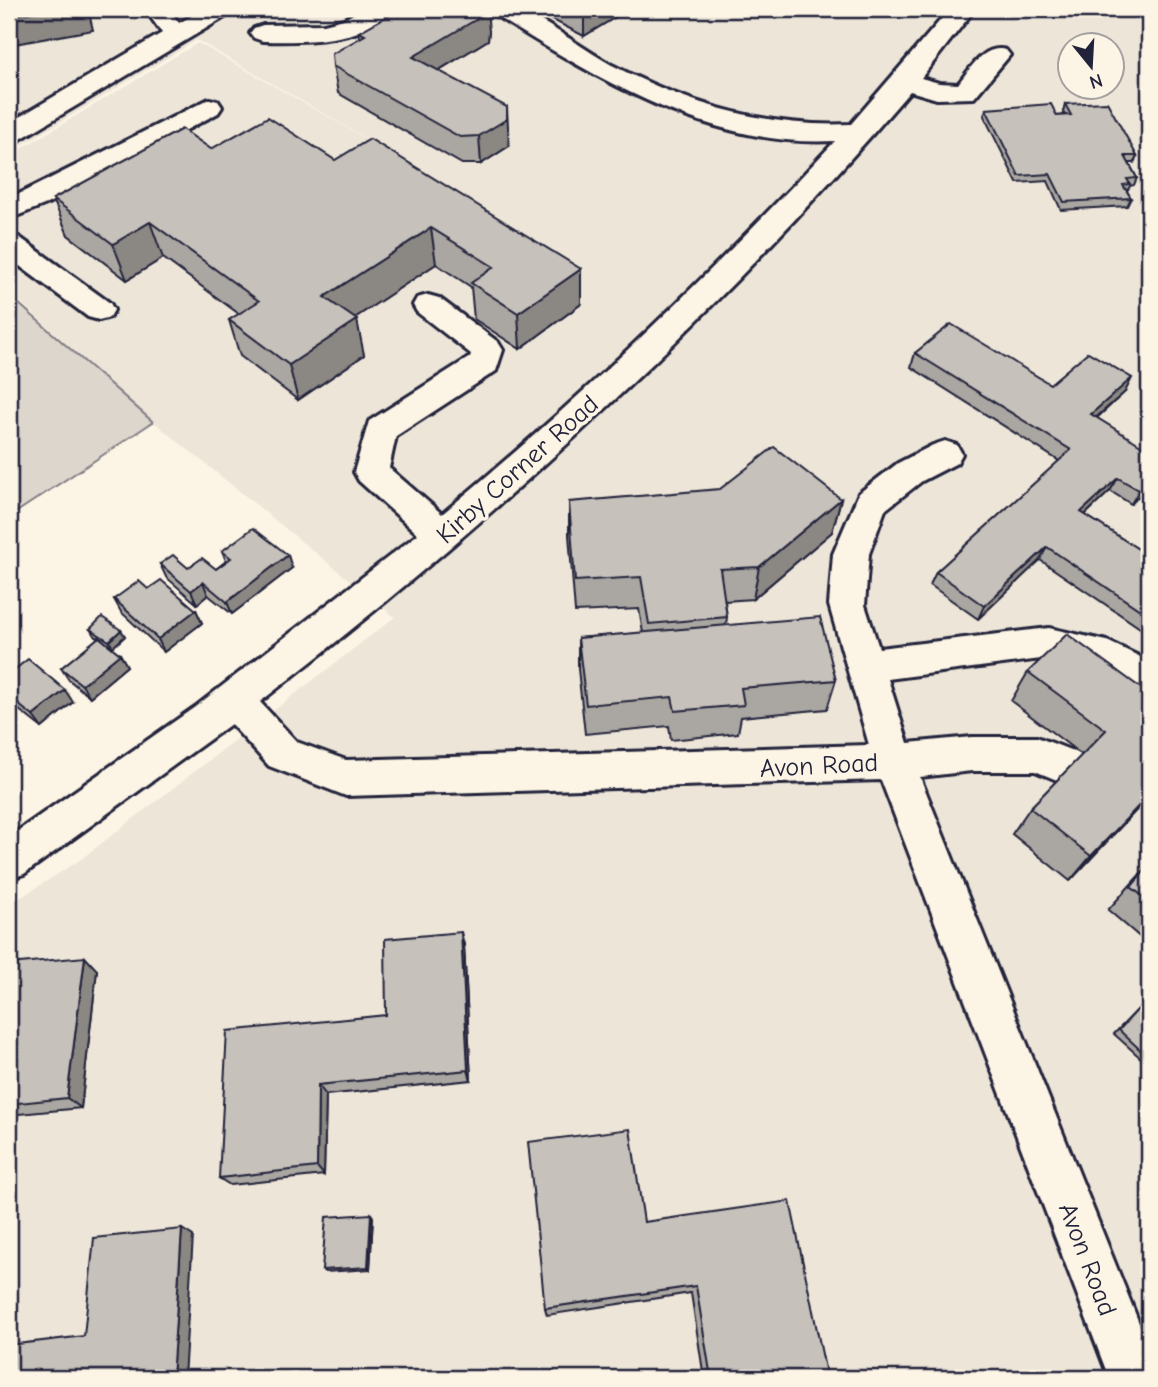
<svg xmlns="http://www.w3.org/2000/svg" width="1158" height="1387" font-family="'Comic Neue',sans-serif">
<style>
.built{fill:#ece5d8;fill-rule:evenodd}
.green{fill:#dcd6cc;stroke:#7f7c84;stroke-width:2}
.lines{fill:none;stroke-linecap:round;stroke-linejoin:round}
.minor-casing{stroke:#22223b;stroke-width:6}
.minor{fill:#fcf5e5;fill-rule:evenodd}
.wall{fill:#aaa6a1;stroke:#22223b;stroke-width:2}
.shaded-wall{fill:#8b8783;stroke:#22223b;stroke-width:2}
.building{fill:#c6c1bb;stroke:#22223b;stroke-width:2}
.labels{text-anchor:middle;stroke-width:7;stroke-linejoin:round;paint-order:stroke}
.street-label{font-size:26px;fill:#22223b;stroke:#fcf5e5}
</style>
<rect width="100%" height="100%" fill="#fcf5e5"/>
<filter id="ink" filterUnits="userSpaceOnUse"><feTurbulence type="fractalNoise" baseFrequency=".0143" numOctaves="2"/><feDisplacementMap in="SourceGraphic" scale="14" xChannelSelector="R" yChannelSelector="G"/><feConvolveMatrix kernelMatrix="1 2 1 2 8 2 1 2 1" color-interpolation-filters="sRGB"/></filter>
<g filter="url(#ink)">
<!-- built -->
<path class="built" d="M9 9H1149V1378H9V905L80 860 395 617 154 422 9 292V156L198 43 414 166 197 40 9 153ZM1070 46H1112V88H1070Z"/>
<!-- green -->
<polygon class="green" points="9,295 153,422 9,517"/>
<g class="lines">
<!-- minor casing -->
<g class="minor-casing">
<g id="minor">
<polygon points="145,9 169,9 179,23 204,9 233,9 230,14 19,140 9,142 9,123 162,33"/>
<path d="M363 9H391C368 43 300 42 263 41L254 38 250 33 254 28 263 25 324 24 344 19Z"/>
<path d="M490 9C498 9 508 7 517 9 531 11 594 56 614 66 687 104 768 128 851 124L950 9H975L921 78 939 83 958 84C971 68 984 44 1006 50L1010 55 974 98 937 99 910 91C716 318 495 520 260 702L297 742 346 760 869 745 829 605 833 554 859 493 898 463 933 445 945 441 957 445 962 454 957 463 922 481 885 510 869 554 865 605 879 648 1049 628 1107 641 1149 661V696L1098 670 1049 658 888 679 908 743 972 737H1037L1088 757 1094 769 1088 781 1074 787 1035 771H972L920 777 1149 1348V1378H1109L881 780 346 796 269 766 231 724 24 874 9 879V837L195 707 418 534 359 481 354 472 369 421 470 357 471 354 417 312 413 305 417 298 428 295 439 298 498 342 503 350 496 371 396 436 389 468 442 514C581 399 712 273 835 141 709 148 596 78 493 14Z"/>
<polygon points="209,99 218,101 222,107 218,113 49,203 9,219 9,199"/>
<polygon points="9,234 19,237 110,303 114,310 110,317 99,320 88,317 9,258"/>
</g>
</g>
<!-- minor -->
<use href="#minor" class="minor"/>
</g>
<!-- wall -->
<g class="wall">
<polygon points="537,9 629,9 584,36 537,12"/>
<polygon points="489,31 488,40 438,71 509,146 481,164 462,164 338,93 333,66 360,38 359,32"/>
<polygon points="1065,104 1137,156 1134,163 1129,163 1137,178 1134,185 1130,186 1127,191 1131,198 1127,206 1061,210 1048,181 1017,183 984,116 986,109 1057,116 1065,115 1063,112"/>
<polygon points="211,149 335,160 581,304 520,349 474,319 471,287 436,264 354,318 364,355 298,400 240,356 229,320 239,314 163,258 127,280 68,235 53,199"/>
<polygon points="915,353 1050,384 1125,392 1097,418 1149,486 1131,504 1110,491 1085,515 1149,556 1149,634 1040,560 978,619 930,585 936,572 1059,461 911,367"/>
<polygon points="841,499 832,532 753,599 725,601 727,617 726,625 836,680 827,709 741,717 738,733 671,740 669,726 585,734 578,669 578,638 643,633 639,609 575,612 569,535 569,502"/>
<polygon points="222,551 292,568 232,614 208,595 197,604 166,577 160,564 188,568 216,569 226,561"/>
<polygon points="148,589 196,610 202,623 164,652 121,612 114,599"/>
<polygon points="90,629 121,630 125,636 113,647 106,643 120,654 127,666 90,697 69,680 61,668 98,638 94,635"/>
<polygon points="1028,672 1149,694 1149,799 1148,798 1070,881 1012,834 1030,808 1082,755 1011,701"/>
<polygon points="9,674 73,702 42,728 9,702"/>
<polygon points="1149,864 1149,945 1108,910"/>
<polygon points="464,945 471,1080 326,1095 324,1175 230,1185 219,1178 386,1015"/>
<polygon points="9,964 97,970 81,1108 9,1115"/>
<polygon points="1140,1007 1149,1057 1144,1061 1114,1034"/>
<polygon points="371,1214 373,1217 370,1269 325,1272 322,1270"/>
<polygon points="644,1222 827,1378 704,1378 691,1293 547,1315 545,1308"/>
</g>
<!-- shaded-wall -->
<g class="shaded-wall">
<polygon points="50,9 88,9 93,30 9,45 9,16"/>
<polygon points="487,9 489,31 488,40 416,84 413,57"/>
<polygon points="584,9 629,9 584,36"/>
<polygon points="507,107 509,146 481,164 479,136"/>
<polygon points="150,222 163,258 127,280 113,244"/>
<polygon points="431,228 436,264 332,333 324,297"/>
<polygon points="581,269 581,304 520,349 518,313"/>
<polygon points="357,320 364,355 298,400 289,365"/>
<polygon points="1132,378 1125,392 1084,428 1091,414"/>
<polygon points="1118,478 1110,491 1074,525 1081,512"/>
<polygon points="1149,480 1149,486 1131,504 1139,490"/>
<polygon points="841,499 832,532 753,599 759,567"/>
<polygon points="1047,547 1040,560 978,619 984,606"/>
<polygon points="288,555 292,568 232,614 227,602"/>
<polygon points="203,582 208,595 197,604 191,591"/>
<polygon points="196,610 202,623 164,652 158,639"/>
<polygon points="121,630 125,636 113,647 109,641"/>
<polygon points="120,654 127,666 90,697 82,685"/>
<polygon points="65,690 73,702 42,728 33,716"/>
<polygon points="9,721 17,731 9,737"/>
<polygon points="1149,795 1149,796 1070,881 1091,856"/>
<polygon points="461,932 464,945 471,1080 468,1070"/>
<polygon points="85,957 97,970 81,1108 67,1098"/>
<polygon points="318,1085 326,1095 324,1175 317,1167"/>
<polygon points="371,1214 373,1217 370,1269 368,1267"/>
<polygon points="182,1229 193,1236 184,1378 172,1378"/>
</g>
<!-- building -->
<g class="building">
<polygon points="9,9 50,9 9,16"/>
<polygon points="400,9 487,9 487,13 413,57 507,107 507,119 479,136 460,137 333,66 332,54 365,35 359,32"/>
<polygon points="1107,102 1137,156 1125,156 1137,178 1127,179 1130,184 1123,185 1131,198 1064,202 1050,174 1019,176 986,109 1051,104 1057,116 1071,115 1065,104"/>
<polygon points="268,117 335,160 370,139 581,269 518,313 471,283 494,267 431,228 324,297 357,320 289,365 229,320 259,301 150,222 113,244 53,199 182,129 211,149"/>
<polygon points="951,324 1050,384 1088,352 1132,378 1091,414 1149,450 1149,480 1139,490 1118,478 1081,512 1149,556 1149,616 1047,547 984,606 936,572 1071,450 915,353"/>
<polygon points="774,447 841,499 759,567 720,569 727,617 649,624 641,577 575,581 569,502 720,489"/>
<polygon points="253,528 288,555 227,602 203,582 191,591 160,564 173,555 188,568 202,558 216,569 231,558 222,551"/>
<polygon points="161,580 196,610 158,639 114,599 139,581 148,589"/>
<polygon points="102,617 121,630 109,641 90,629"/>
<polygon points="820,617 836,680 741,688 744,705 675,711 672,697 586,705 578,638"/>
<polygon points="1067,634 1149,694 1149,795 1091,856 1030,808 1106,730 1028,672"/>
<polygon points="99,637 120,654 82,685 61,668"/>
<polygon points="28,659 65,690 33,716 9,697 9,674"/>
<polygon points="1149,866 1149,901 1131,887"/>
<polygon points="461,932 468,1070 318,1085 317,1167 219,1178 227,1031 386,1015 385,939"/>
<polygon points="85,957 67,1098 9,1104 9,964"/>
<polygon points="1140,1007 1149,1015 1149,1058 1119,1030"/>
<polygon points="630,1129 644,1222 790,1201 827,1378 711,1378 696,1286 545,1308 528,1142"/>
<polygon points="371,1214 368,1267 322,1270 326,1217"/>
<polygon points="182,1229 172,1378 9,1378 9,1345 84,1336 94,1238"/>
<polygon points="554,1371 555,1378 512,1378"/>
</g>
</g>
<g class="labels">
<!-- street labels -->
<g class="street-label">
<text transform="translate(517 469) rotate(-42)" y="9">Kirby Corner Road</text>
<text transform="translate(819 765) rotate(-3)" y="9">Avon Road</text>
<text transform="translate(1088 1259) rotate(69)" y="9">Avon Road</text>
</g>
</g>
<!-- margin -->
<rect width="1158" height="1387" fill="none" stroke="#fcf5e5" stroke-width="35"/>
<rect x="18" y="18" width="1123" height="1352" fill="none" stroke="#22223b" stroke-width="2.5" filter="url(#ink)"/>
<!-- north arrow -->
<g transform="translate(1091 66) rotate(162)"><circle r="33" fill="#fcf5e5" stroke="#a5a1a1" stroke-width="2"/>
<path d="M0-5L12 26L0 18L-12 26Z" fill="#22223b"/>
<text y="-10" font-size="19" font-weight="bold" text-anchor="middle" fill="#22223b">N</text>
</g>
</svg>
